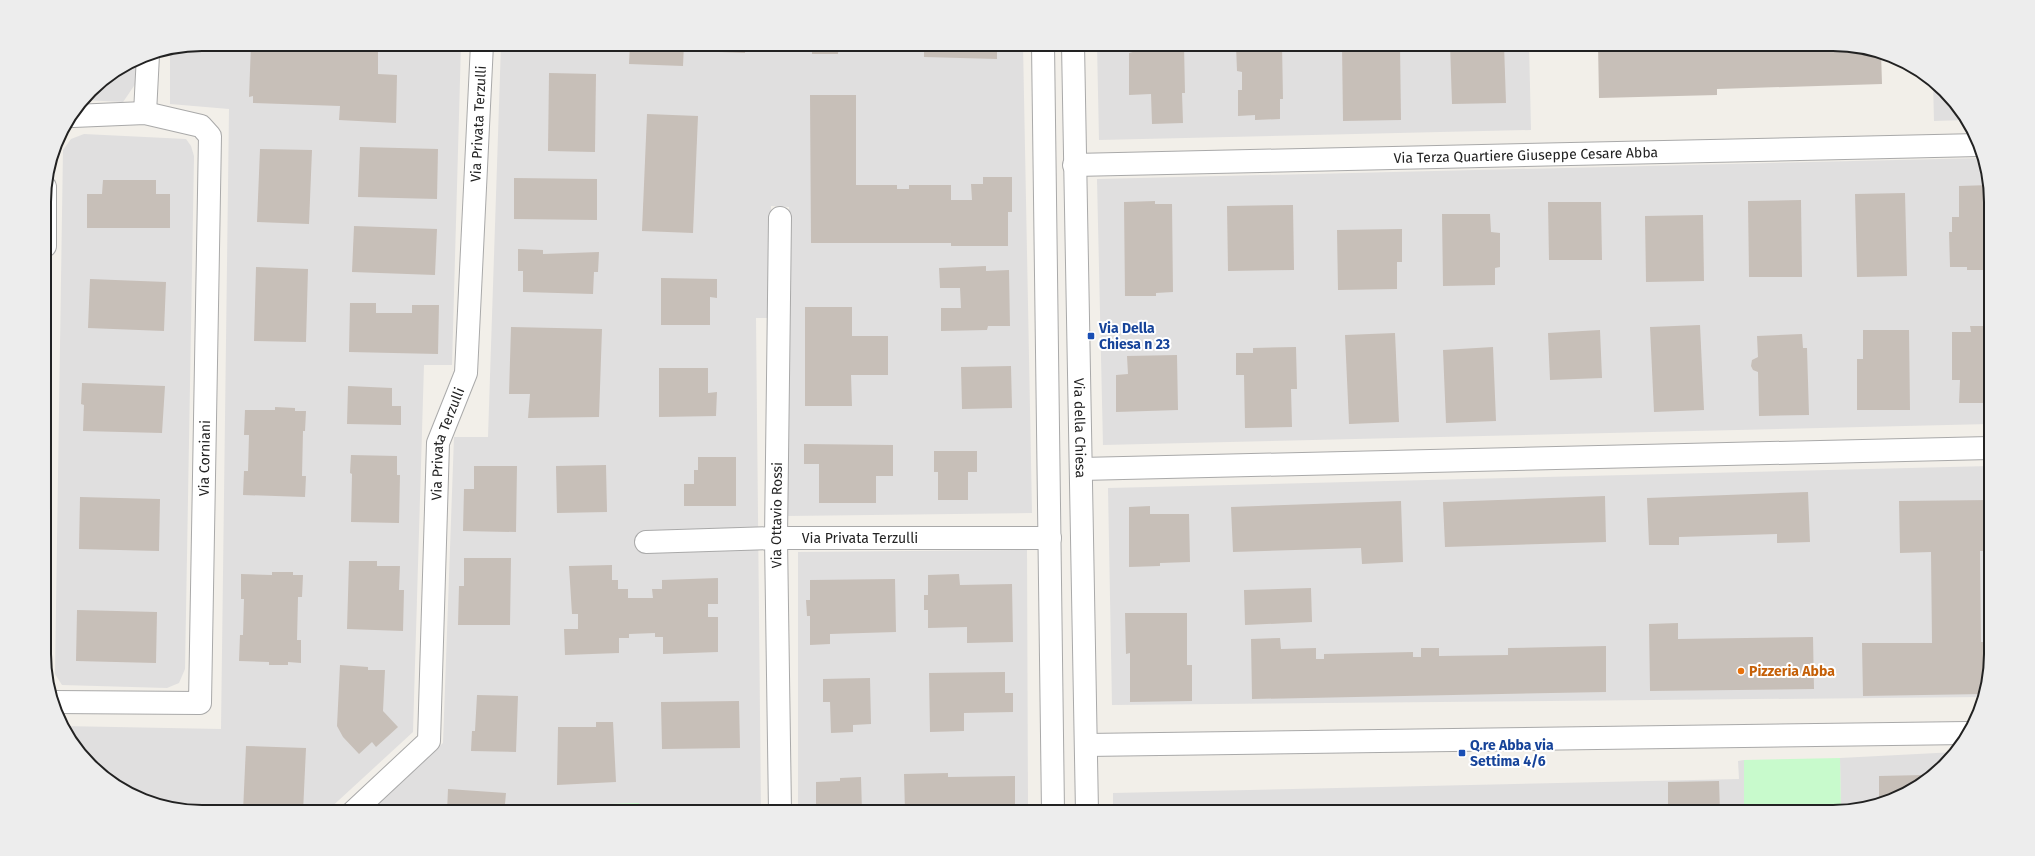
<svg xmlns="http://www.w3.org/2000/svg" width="2035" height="856" font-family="'Fira Sans',sans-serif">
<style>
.residential{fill:#e0dfdf}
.park{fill:#c8facc}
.building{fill:#c7bfb8}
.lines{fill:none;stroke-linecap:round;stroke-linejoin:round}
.minor-casing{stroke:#a9a9a9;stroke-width:24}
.minor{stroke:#fff;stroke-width:22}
.transit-dot{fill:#1a4fb4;stroke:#fff;stroke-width:1.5}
.food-dot{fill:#e8710a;stroke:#fff;stroke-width:1.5}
.labels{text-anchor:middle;stroke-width:4;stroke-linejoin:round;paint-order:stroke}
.street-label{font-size:14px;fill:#222;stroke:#fff}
.transit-label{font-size:14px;font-weight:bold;fill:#164399;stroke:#fff;text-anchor:start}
.food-label{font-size:14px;font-weight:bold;fill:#c56008;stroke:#fff;text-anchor:start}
.rim{fill:none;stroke:#222;stroke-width:2}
</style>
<rect width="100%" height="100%" fill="#f2efe9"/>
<!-- residential -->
<g class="residential">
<polygon points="202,44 461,44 452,365 424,365 413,732 326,812 202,812 151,804 114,785 83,758 62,726 221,729 229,109 170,104 170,50"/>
<polygon points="501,44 1023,44 1032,513 787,516 789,207 771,206 770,318 756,318 761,812 639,812 639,803 523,807 522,812 368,812 443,743 454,437 488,437"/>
<polygon points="1097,44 1529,44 1531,130 1099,140"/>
<polygon points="136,59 136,83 123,102 84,100 98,83"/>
<polygon points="1933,81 1952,98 1967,120 1934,121"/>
<polygon points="84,134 186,139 191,146 194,156 185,669 179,683 167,688 62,685 55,674 63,150 71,139"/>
<polygon points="1983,158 1990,181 1990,424 1103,445 1097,179"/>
<polygon points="1990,466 1991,654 1984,697 1112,705 1108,488"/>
<polygon points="1027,550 1028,812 798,812 798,552"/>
<polygon points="1956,752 1929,780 1884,804 1841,812 1840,758"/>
<polygon points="1744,760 1744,812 1113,812 1113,793 1739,779 1738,761"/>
</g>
<!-- park -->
<g class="park">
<polygon points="1840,758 1841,812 1744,812 1744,760"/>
<polygon points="639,803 639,812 522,812 522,807"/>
</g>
<!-- building -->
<g class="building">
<polygon points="251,44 368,44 367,52 378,52 378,74 397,75 396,123 339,120 340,106 253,103 253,96 249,97"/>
<polygon points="391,44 449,44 449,51 391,50"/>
<polygon points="510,44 596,44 596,47 510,46"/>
<polygon points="630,44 684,44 683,66 629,64"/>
<polygon points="719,44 839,44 838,54 812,54 812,47 745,46 745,53 719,52"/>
<polygon points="924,44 997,44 997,59 924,57"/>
<polygon points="1256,44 1282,44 1283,99 1280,99 1280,119 1255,120 1255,115 1238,116 1238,90 1242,90 1242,72 1237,71 1236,45"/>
<polygon points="1342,44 1400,44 1401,120 1343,121"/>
<polygon points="1450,44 1504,44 1506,103 1452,104"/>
<polygon points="1598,44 1833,44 1881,52 1882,84 1717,89 1717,95 1599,98"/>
<polygon points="1158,45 1184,45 1185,93 1182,93 1183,123 1152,124 1151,94 1129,95 1129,53"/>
<polygon points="549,73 596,74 595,152 548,151"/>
<polygon points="810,95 856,95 856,185 897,185 897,189 909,189 909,185 951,185 951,200 972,200 971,184 983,184 983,177 1012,177 1012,212 1008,212 1008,246 951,246 951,243 811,243"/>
<polygon points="647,114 698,116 693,233 642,231"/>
<polygon points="360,147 438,149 437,199 358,197"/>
<polygon points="260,149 312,150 309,224 257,222"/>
<polygon points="514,178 597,179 597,220 514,219"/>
<polygon points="103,180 156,180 156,194 170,194 170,228 87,228 87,194 102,194"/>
<polygon points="1990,185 1990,270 1967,270 1967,267 1950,267 1949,232 1952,232 1952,217 1959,217 1959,186"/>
<polygon points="1905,193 1907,276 1857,277 1855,194"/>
<polygon points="1801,200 1802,277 1749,277 1748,201"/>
<polygon points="1155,201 1155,204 1172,204 1173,292 1156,293 1156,296 1125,296 1124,202"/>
<polygon points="1548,202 1601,202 1602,260 1549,260"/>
<polygon points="1293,205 1294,270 1228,271 1227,206"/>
<polygon points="1442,214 1490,214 1491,232 1500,233 1500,267 1495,268 1495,285 1443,286"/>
<polygon points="1703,215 1704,281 1646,282 1645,216"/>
<polygon points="354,226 437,229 435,275 352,272"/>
<polygon points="1402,229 1402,262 1397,262 1397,289 1338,290 1337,230"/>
<polygon points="518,249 543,250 543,254 599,252 598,272 594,272 593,294 523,292 523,271 518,271"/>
<polygon points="986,266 986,271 1009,270 1010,326 988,326 987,330 941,331 941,308 961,308 960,288 940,288 939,268"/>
<polygon points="256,267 308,269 306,342 254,341"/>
<polygon points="661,278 717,279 717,298 710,297 710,325 661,325"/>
<polygon points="90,279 166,282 164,331 88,328"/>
<polygon points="350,303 376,303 376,313 412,313 412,305 439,305 438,354 349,352"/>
<polygon points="805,307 852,307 852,336 888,336 888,375 851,375 852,406 805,406"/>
<polygon points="1700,325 1704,410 1654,412 1650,327"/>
<polygon points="1970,326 1990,326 1990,403 1959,403 1960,380 1952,380 1952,332 1971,332"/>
<polygon points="511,327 602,329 599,417 528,418 530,394 509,394"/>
<polygon points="1600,330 1602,378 1550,380 1548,333"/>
<polygon points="1863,330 1909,330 1910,410 1857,410 1857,359 1863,359"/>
<polygon points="1395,333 1399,422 1349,424 1345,335"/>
<polygon points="1802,334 1803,348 1807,348 1809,415 1759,416 1758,372 1753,370 1751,366 1752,360 1758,357 1757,336"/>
<polygon points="1296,347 1297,389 1291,389 1292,427 1245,428 1244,375 1236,375 1236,353 1253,353 1253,348"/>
<polygon points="1493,347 1496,421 1446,423 1443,350"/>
<polygon points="1177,355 1178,410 1116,412 1116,375 1128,374 1127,356"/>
<polygon points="1011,366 1012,408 962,409 961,367"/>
<polygon points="659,368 708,368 708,393 717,392 716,416 659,417"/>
<polygon points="82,383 165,386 162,433 83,431 84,405 81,404"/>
<polygon points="348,386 392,388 392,406 401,406 401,425 347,424"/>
<polygon points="275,407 295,408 295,411 306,411 305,431 303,431 302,476 306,476 305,497 243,495 244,471 248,471 249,435 244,435 245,410 275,410"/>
<polygon points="804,444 893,445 893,476 876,476 876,503 819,503 819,464 804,464"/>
<polygon points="934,451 977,451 977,472 968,472 968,500 938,500 938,472 934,472"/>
<polygon points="351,455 397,456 397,475 400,475 399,523 351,522 352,474 350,473"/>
<polygon points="698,457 736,457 736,506 684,506 684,484 694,484 694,470 698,470"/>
<polygon points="606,465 607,512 557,513 556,466"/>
<polygon points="474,466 517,466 516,532 463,531 464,489 474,489"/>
<polygon points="1808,492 1810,542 1777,543 1777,534 1679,537 1679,545 1649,545 1647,498"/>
<polygon points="1605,496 1606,542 1445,547 1443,502"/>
<polygon points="80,497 160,499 159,551 79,549"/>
<polygon points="1991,500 1991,551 1980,551 1981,642 1991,642 1991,654 1984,694 1863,696 1862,643 1932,643 1931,552 1900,553 1899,501"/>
<polygon points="1401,501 1403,562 1362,564 1361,548 1233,552 1231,507"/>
<polygon points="1150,506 1150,514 1189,514 1190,562 1160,563 1160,566 1129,567 1129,507"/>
<polygon points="464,558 511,558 510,625 458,625 459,586 464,586"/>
<polygon points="349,561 377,561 377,566 400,566 399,590 404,590 403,631 347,629"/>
<polygon points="612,565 612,580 618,580 618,589 628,589 628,598 653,598 652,589 662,589 662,580 718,578 718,604 708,604 708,617 718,617 718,652 663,654 663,637 655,637 655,633 629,634 629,638 619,638 619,653 565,655 564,629 578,629 578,614 572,614 569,566"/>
<polygon points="272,572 293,572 293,575 303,575 302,597 298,597 297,640 301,640 301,663 288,662 288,665 269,665 269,662 239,661 240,635 243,635 244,599 241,599 241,574 272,575"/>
<polygon points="959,574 960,585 1012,584 1013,642 967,643 967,627 928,628 928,610 924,610 924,595 928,595 928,575"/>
<polygon points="895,579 896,632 830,634 830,644 810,645 810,616 807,616 806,600 810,600 810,580"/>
<polygon points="1311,588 1312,622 1245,625 1244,590"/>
<polygon points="77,610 157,612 156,663 76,661"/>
<polygon points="1125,613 1187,613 1187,665 1192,665 1192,701 1130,702 1130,653 1126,654"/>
<polygon points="1678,623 1678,639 1813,637 1814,689 1650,691 1649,624"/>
<polygon points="1280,638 1281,649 1316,648 1316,659 1324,659 1324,654 1413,652 1413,657 1421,657 1421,648 1439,648 1439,656 1508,655 1508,648 1606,646 1606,692 1252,699 1251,639"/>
<polygon points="340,665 368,667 368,670 385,670 383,711 398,727 376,747 372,742 359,754 343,737 337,726"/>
<polygon points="1005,672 1005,693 1013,693 1013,712 964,713 964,731 930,732 929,673"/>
<polygon points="870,678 871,724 853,725 853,732 831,733 830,702 823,702 823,679"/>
<polygon points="477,695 518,696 516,752 471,751 472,731 475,731"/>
<polygon points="739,701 740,748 662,749 661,702"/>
<polygon points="596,722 613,722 616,782 557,785 558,727 596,727"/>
<polygon points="246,746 306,748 303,812 243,812"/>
<polygon points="948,773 948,777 1015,776 1015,812 967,812 967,804 949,805 949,812 905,812 904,774"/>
<polygon points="1924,775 1925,782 1879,804 1879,776"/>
<polygon points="861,777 862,812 816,812 816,782 840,781 840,778"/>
<polygon points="1719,781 1720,812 1668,812 1668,782"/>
<polygon points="448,789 506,793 505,804 499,804 499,812 447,812"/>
<rect x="1409" y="808" width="13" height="4"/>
<polygon points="1322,809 1322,812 1279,812 1279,810"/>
</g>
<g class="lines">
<!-- minor casing -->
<g class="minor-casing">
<g id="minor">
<polyline points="1043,44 1053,812"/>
<path id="s1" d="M1073 44 1087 812"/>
<polyline points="145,113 148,55"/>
<path id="s2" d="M1074 165 1979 145"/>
<polyline points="45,246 45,187"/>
<polyline points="1081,469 1990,448"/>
<path id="s3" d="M646 542 776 538H1050"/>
<path id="s4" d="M53 702 200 703 210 136 201 126 145 113 73 116"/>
<polyline points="1086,745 1968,733"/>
<path id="s5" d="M353 812 429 741 438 443 466 373 482 44"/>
<path id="s6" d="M780 812 776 538 780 218"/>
</g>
</g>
<!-- minor -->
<use href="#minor" class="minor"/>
</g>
<!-- markers -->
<g class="transit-dot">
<rect x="1087" y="332" width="8" height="8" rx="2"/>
<rect x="1458" y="749" width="8" height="8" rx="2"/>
</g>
<circle class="food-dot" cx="1741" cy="671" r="4"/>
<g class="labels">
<!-- street labels -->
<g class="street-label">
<text dy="5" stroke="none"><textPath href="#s5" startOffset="727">Via Privata Terzulli</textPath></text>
<text dy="5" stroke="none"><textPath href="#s2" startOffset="452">Via Terza Quartiere Giuseppe Cesare Abba</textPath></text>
<text dy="5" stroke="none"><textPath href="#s1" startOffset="384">Via della Chiesa</textPath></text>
<text dy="5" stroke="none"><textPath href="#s5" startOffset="403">Via Privata Terzulli</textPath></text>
<text dy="5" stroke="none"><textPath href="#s4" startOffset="392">Via Corniani</textPath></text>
<text dy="5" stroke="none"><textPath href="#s6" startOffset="297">Via Ottavio Rossi</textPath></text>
<text dy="5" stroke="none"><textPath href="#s3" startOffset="214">Via Privata Terzulli</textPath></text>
</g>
<!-- transit labels -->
<g class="transit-label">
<text x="1099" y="333">Via Della<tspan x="1099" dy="16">Chiesa n 23</tspan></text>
<text x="1470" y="750">Q.re Abba via<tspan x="1470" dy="16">Settima 4/6</tspan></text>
</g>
<!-- food labels -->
<g class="food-label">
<text x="1749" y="676">Pizzeria Abba</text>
</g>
</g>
<!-- crop -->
<path d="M0 0H2035V856H0ZM202 51H1833A151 151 0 0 1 1984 202V654A151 151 0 0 1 1833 805H202A151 151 0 0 1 51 654V202A151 151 0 0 1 202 51Z" fill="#ededed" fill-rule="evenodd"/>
<path class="rim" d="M202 51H1833A151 151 0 0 1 1984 202V654A151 151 0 0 1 1833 805H202A151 151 0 0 1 51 654V202A151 151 0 0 1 202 51Z"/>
</svg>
